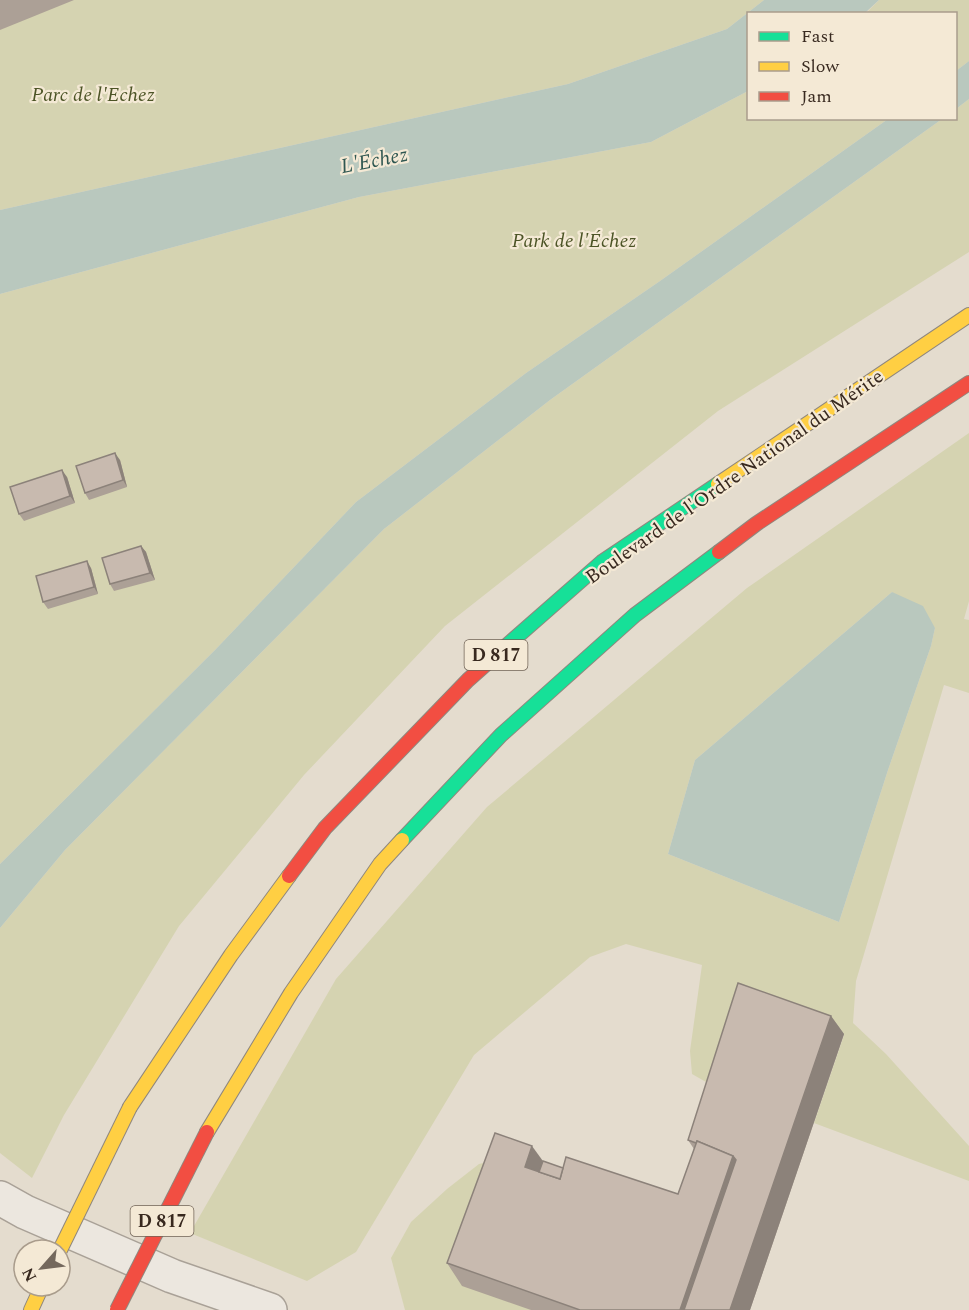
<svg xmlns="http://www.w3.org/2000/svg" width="969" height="1310" font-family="Spectral,serif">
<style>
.green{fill:#d5d3b1;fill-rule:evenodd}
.water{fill:#b9c8be}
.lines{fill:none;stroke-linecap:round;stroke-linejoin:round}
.street-casing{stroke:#a9a197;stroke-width:36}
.fast-casing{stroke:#8f877e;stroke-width:16}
.slow-casing{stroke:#8f877e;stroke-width:16}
.jam-casing{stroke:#8f877e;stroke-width:16}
.street{stroke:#ece7df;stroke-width:33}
.fast{stroke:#16e098;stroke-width:14}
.slow{stroke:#ffcf43;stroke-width:14}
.jam{stroke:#f24e42;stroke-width:14}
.slow-bridge-casing{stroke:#8f877e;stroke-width:16;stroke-linecap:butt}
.jam-bridge-casing{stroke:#8f877e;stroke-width:16;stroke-linecap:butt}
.slow-bridge{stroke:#ffcf43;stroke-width:14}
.jam-bridge{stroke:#f24e42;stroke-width:14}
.wall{fill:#aca096}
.shaded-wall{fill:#8c827a}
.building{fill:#c8baaf;stroke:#8c827a;stroke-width:1.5}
.labels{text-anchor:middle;stroke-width:4.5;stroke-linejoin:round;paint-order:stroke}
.shield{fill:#f4e9d5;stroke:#706356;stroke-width:1.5}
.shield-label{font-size:18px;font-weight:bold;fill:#38291f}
.park-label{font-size:20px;font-style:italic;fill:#4c5426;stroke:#f4e9d5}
.street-label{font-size:20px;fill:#38291f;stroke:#f4e9d5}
.water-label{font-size:21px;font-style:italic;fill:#2f5751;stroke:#f4e9d5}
</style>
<rect width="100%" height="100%" fill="#e4dcce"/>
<!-- green -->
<g class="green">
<polygon points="0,0 764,0 727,29 568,84 0,210"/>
<polygon points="879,0 969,0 969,61 956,71 956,14 865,14"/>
<polygon points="748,91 748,118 888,119 660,281 526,373 356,502 215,650 0,864 0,294 359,197 651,142"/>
<polygon points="969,99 969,252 718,411 445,626 304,775 179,926 64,1115 32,1178 0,1153 0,928 65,850 384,529 550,400 942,119 956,118 956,109"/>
<path d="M969 433V601L964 619 969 620V693L944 685 856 981 853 1023 886 1054 969 1146V1181L814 1123 844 1035 725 1082H706L692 1074 690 1051 702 965 626 944 590 957 474 1055 356 1252 307 1281 190 1233 336 979 487 807 747 588ZM892 592 935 628 931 646 888 770 839 922 668 854 695 760Z"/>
<polygon points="511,1156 531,1310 405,1310 391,1258 411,1222 447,1189 479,1164"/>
</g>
<!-- water -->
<g class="water">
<polygon points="764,0 879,0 865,13 748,14 748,91 651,142 359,197 0,294 0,210 568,84 727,29"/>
<polygon points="969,61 969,99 956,109 956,71"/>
<polygon points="888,119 942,119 550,400 384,529 65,850 0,928 0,864 215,650 356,502 526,373 660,281"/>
<polygon points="892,592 923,606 935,628 931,646 888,770 839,922 668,854 695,760"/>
</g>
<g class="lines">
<!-- street casing -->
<g class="street-casing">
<polyline id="street" points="0,1198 25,1212 172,1276 270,1310"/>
</g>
<!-- fast casing -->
<g class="fast-casing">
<g id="fast">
<polyline points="504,648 602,562 718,484"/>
<polyline points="402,840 501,735 635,615 719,552"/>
</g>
</g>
<!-- slow casing -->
<g class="slow-casing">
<g id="slow">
<polyline points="718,484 969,315"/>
<polyline points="130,1107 231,955 289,876"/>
<polyline points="207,1132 291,993 380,864 402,840"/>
<polyline points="31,1310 42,1286"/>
</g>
</g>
<!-- jam casing -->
<g class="jam-casing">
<g id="jam">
<polyline points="719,552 756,524 969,383"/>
<polyline points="289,876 325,828 468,680 504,648"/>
</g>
</g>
<!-- street -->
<use href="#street" class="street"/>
<!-- fast -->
<use href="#fast" class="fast"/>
<!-- slow -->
<use href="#slow" class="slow"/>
<!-- jam -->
<use href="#jam" class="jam"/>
<!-- slow-bridge casing -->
<g class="slow-bridge-casing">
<polyline id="slow-bridge" points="60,1250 130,1107"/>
</g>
<!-- jam-bridge casing -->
<g class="jam-bridge-casing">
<polyline id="jam-bridge" points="117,1310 207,1132"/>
</g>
<!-- slow-bridge -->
<use href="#slow-bridge" class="slow-bridge"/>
<!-- jam-bridge -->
<use href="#jam-bridge" class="jam-bridge"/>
</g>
<!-- wall -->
<g class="wall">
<polygon points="0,0 74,0 0,30"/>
<polygon points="120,460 127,487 89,500 85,493"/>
<polygon points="67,477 75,503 24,521 19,514"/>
<polygon points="141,546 146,552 155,580 114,591 110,584"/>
<polygon points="91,568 98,594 48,609 43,602"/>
<polygon points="831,1016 844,1034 750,1310 531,1310 462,1286 447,1263 543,1161 563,1168 678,1194 694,1149 688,1140"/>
</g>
<!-- shaded-wall -->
<g class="shaded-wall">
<polygon points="115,453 120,460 127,487 123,480"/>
<polygon points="62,470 67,477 75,503 70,496"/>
<polygon points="141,546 146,552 155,580 150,573"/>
<polygon points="87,561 91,568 98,594 94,587"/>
<polygon points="831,1016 844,1034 750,1310 730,1310"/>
<polygon points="532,1146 548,1168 536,1183 525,1167"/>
<polygon points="733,1156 749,1179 704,1310 680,1310"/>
</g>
<!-- building -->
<g class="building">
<polygon points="115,453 123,480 85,493 76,466"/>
<polygon points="62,470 70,496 19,514 10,487"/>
<polygon points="141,546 150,573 110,584 102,558"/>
<polygon points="87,561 94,587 43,602 36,576"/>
<polygon points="738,983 831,1016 730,1310 684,1310 736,1160 733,1156 697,1141 696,1143 688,1140"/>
<polygon points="495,1133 532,1146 525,1167 560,1179 566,1157 678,1194 697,1141 733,1156 680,1310 580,1310 447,1263"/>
<polygon points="543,1161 563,1168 560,1179 539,1172"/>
</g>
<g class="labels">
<!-- shield labels -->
<g class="shield">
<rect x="464.5" y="640" width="63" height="30" rx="4.5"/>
<rect x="130.5" y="1206" width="63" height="30" rx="4.5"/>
</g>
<g class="shield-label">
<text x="496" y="661">D 817</text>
<text x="162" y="1227">D 817</text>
</g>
<!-- park labels -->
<g class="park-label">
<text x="93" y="101">Parc de l'Echez</text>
<text x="574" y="247">Park de l'Échez</text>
</g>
<!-- street labels -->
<g class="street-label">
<text transform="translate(734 476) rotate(-35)" y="7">Boulevard de l'Ordre National du Mérite</text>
</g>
<!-- water labels -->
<g class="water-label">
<text transform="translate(374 160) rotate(-11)" y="7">L'Échez</text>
</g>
</g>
<!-- legend -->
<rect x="747" y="12" width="210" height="108" fill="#f4e9d5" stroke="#a99c8c" stroke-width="1.5"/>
<rect x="759" y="32" width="30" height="9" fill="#16e098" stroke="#a99c8c" stroke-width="1.5"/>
<text x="801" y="42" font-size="18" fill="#38291f">Fast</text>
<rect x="759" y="62" width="30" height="9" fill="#ffcf43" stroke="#a99c8c" stroke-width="1.5"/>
<text x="801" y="72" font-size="18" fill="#38291f">Slow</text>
<rect x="759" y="92" width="30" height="9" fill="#f24e42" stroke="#a99c8c" stroke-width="1.5"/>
<text x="801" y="102" font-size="18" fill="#38291f">Jam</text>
<!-- north arrow -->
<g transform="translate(42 1268) rotate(242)"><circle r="28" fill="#f4e9d5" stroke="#a99c8c" stroke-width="1.5"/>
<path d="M0-4.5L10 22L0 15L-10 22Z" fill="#74685c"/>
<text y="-9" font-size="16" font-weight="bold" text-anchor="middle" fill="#38291f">N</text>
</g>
</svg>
